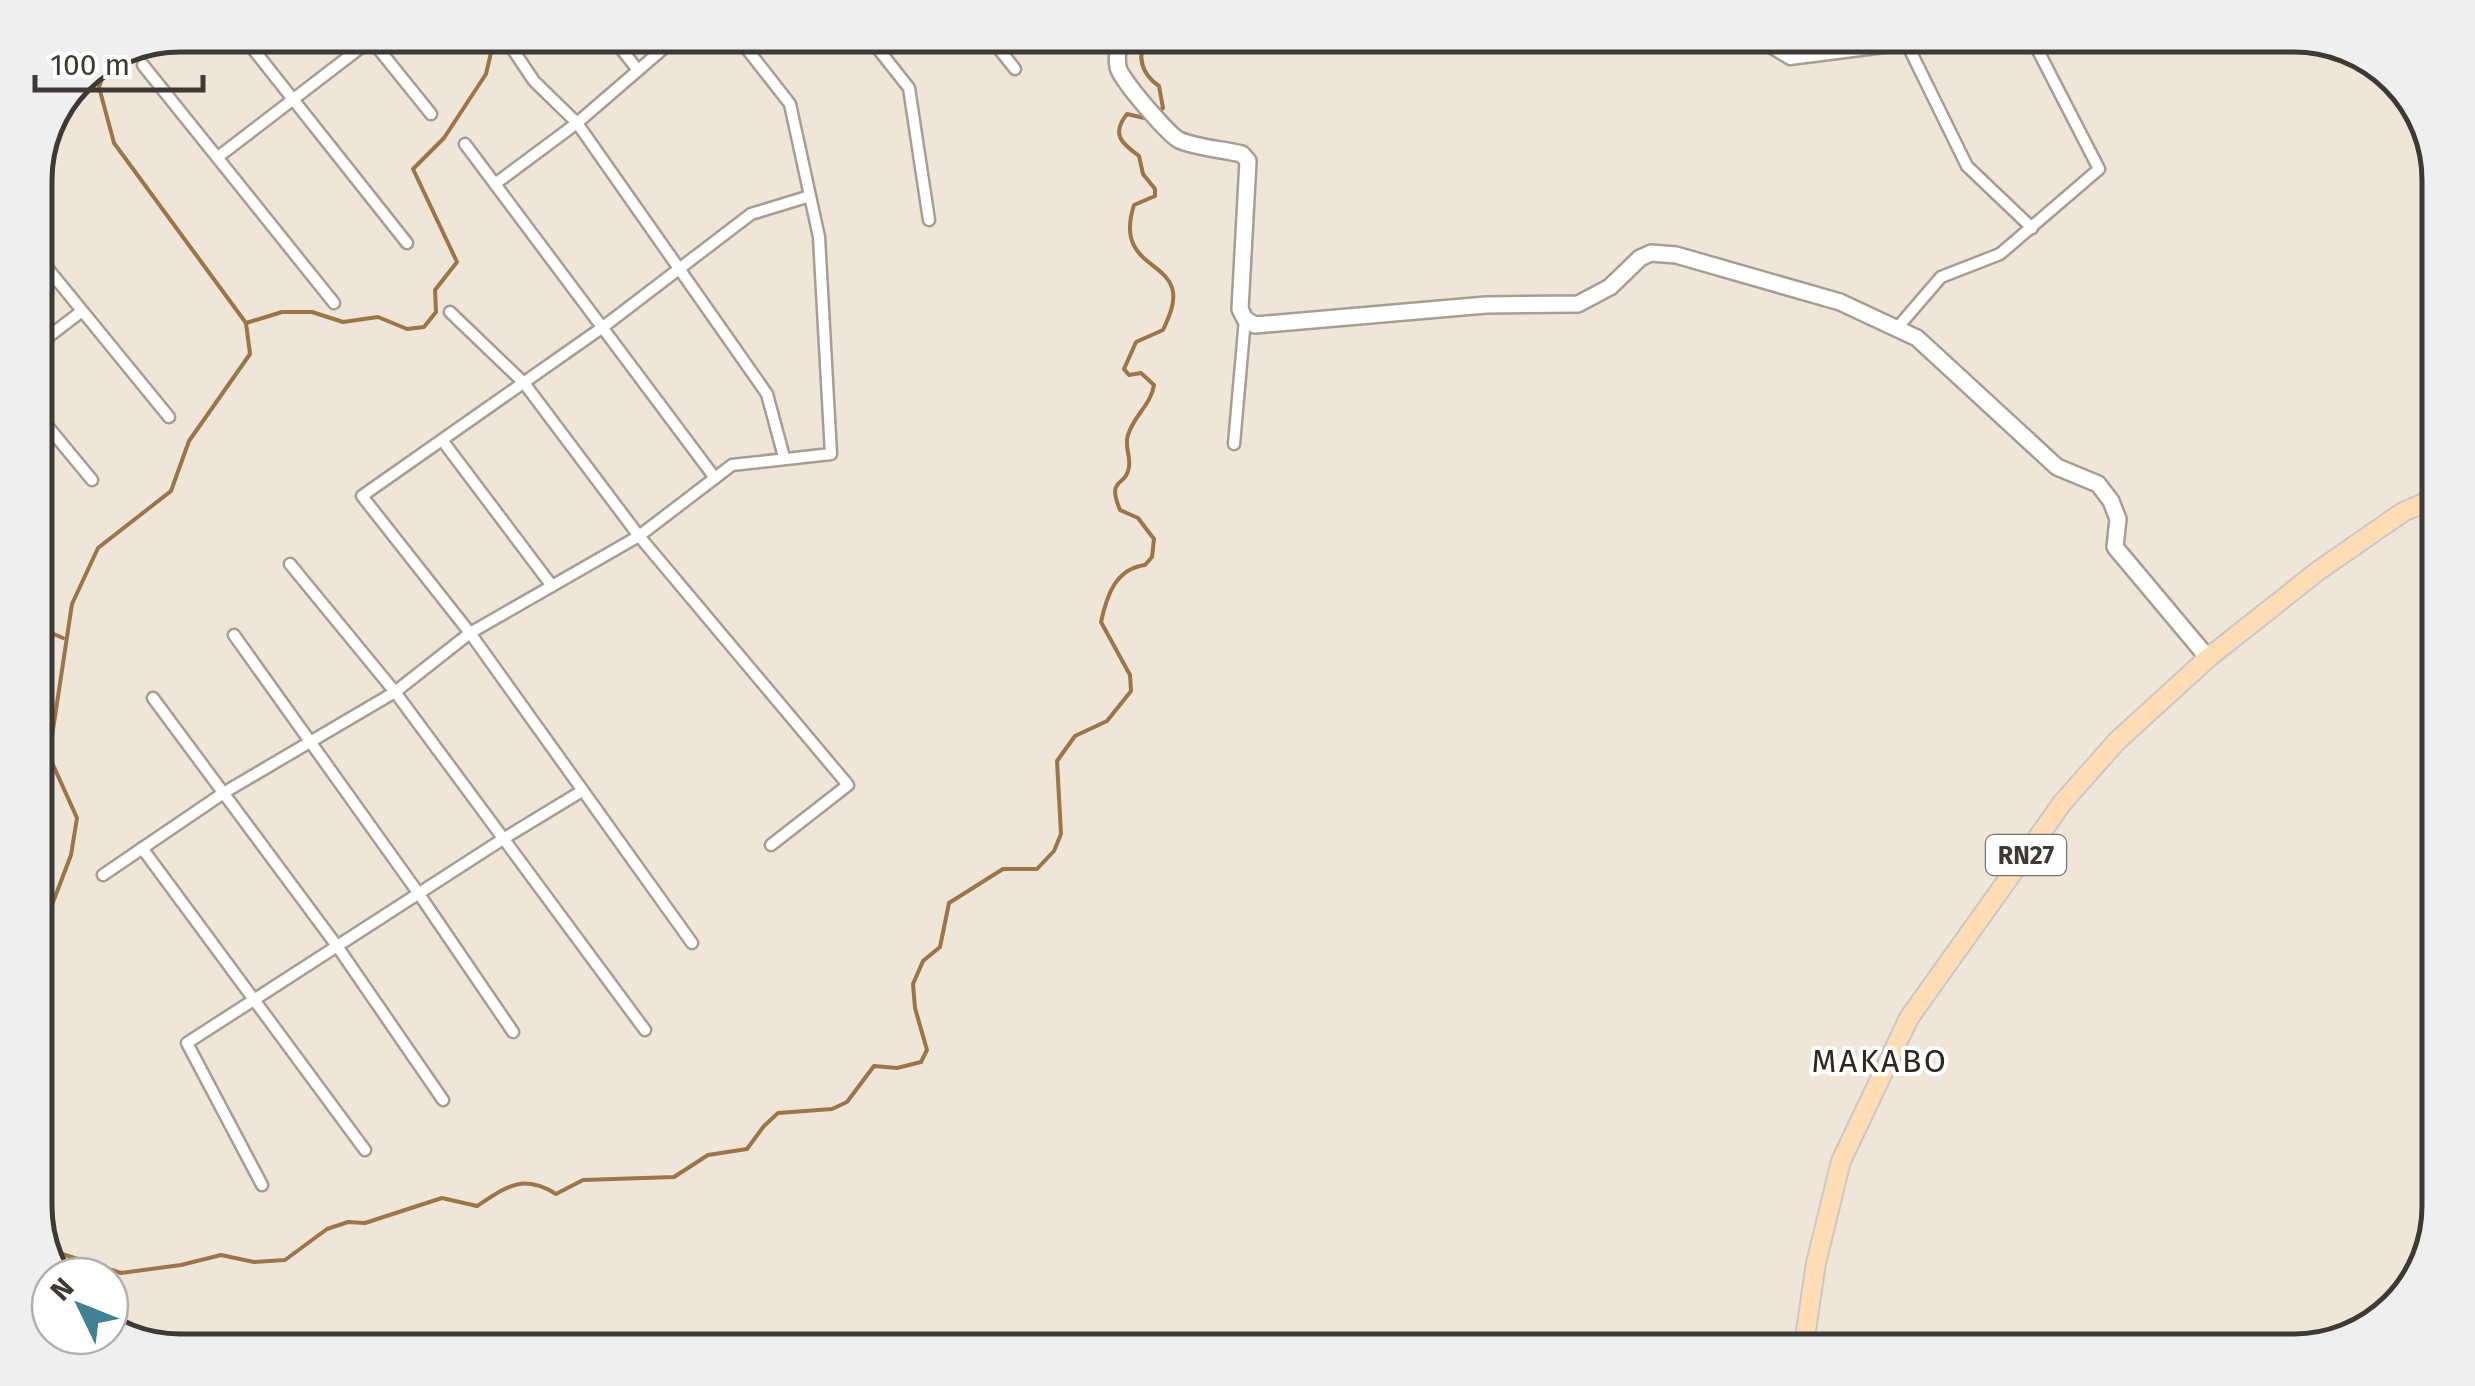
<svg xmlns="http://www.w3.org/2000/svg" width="2475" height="1386" font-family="'Fira Sans',sans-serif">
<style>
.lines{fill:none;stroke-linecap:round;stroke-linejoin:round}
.stream{stroke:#9c7548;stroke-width:4}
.street-casing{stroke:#a89d92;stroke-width:15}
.secondary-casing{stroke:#a89d92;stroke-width:20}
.primary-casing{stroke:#c9c8c6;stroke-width:22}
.street{stroke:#fff;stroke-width:10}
.secondary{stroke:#fff;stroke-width:15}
.primary{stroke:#fddcb6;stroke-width:18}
.labels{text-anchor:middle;stroke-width:8;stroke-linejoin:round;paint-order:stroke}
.shield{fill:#fff;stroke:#777471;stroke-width:2.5}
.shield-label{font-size:25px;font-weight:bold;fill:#3d3934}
.quarter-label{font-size:32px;letter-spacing:2.5px;fill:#30271e;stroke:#fff}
.rim{fill:none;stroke:#3d3934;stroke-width:5}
</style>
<rect width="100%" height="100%" fill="#f0e5d9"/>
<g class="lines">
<!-- stream -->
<g class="stream">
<path d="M1146 35C1137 56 1140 73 1159 86L1163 108 1156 113"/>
<polyline points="1184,35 1215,43 1232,38 1245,46 1253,42 1251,35"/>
<polyline points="246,323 282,312 312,312 343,322 378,317 407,329 424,327 436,312 435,290 457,262 413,169 444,138 486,74 495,35"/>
<polyline points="35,626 63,638"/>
<polyline points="35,957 39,939 71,855 77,818 49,756 72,604 98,548 171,491 189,441 250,354 246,323 114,143 99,87 107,65"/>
<path d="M48 1253 56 1252 121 1273 181 1265 221 1255 254 1262 285 1260 327 1229 348 1222 365 1223 442 1198 477 1206C506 1187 523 1173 556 1194L583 1180 674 1177 708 1155 747 1149 764 1126 778 1113 832 1109 847 1102 874 1066 897 1068 921 1062 927 1050 915 1008 913 984 923 961 940 947 949 903 1003 869H1037L1054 851 1061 834 1057 761 1075 736 1107 721 1131 691 1130 675 1101 622C1107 594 1116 569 1145 565L1152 557 1154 539 1138 518 1120 510C1106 476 1126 488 1129 467 1131 456 1124 447 1128 435 1134 415 1151 405 1154 385L1141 373 1129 375 1124 369 1136 342 1163 330C1168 319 1175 305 1173 292 1168 260 1115 264 1134 205L1155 196V189L1143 174 1139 156C1121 143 1111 134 1127 114L1149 119"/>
</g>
<!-- street casing -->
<g class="street-casing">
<g id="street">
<polyline points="242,35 407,243"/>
<polyline points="503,35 534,81 577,123 767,394 784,457"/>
<polyline points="610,35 638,70"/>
<polyline points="867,35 909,88 929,220"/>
<polyline points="988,35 1015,69"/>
<polyline points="1750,35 1790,59 1907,44 1967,166 2032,228"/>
<polyline points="369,37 431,114"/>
<polyline points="143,65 334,303"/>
<polyline points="465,144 715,478"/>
<polyline points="218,157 377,35"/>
<polyline points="495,184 577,123 679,35"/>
<polyline points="35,253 169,417"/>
<polyline points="450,312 524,383 639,536 848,785 771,845"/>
<polyline points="1898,327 1941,277 2000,254 2099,169 2030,35"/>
<polyline points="35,347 82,311"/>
<polyline points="35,411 92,480"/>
<polyline points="442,440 552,586"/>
<polyline points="1234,444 1245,319"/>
<polyline points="290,564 395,692 645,1030"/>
<polyline points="234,635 419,894 513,1032"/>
<polyline points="153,698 337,946 443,1100"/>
<polyline points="142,848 365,1150"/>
<polyline points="103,875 225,792 395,692 470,633 639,536 732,465 831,454 819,237 790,104 736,35"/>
<polyline points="692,943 470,633 362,496 603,327 751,214 810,196"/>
<polyline points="262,1185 187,1043 503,839 582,791"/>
</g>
</g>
<!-- secondary casing -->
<g class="secondary-casing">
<path id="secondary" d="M1118 35C1119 45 1116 57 1118 67 1120 79 1169 135 1179 140 1197 148 1222 149 1242 154L1248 161 1240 309 1245 319 1255 325 1486 305 1578 304 1610 287 1640 258 1651 253 1676 255 1840 302 1917 338 2057 467 2098 484 2111 501 2118 519 2115 547 2208 658"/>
</g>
<!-- primary casing -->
<g class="primary-casing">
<polyline id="primary" points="1803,1351 1816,1263 1841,1161 1909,1018 2063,802 2117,741 2208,658 2318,571 2403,512 2440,496"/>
</g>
<!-- street -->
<use href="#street" class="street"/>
<!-- secondary -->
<use href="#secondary" class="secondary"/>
<!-- primary -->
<use href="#primary" class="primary"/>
</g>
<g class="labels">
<!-- shield labels -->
<rect class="shield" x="1986" y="835" width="80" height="40" rx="8"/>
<g class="shield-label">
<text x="2026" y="864">RN27</text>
</g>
<!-- quarter labels -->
<g class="quarter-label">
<text x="1880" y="1072">MAKABO</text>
</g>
</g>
<!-- crop -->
<path d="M0 0H2475V1386H0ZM180 52H2294A128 128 0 0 1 2422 180V1206A128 128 0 0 1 2294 1334H180A128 128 0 0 1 52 1206V180A128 128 0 0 1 180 52Z" fill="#efefef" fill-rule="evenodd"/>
<path class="rim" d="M180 52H2294A128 128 0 0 1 2422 180V1206A128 128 0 0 1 2294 1334H180A128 128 0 0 1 52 1206V180A128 128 0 0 1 180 52Z"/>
<!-- north arrow -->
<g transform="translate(80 1306) rotate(313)"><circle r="48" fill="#ffffff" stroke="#b1b0ae" stroke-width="2.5"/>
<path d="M0-8L18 38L0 25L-18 38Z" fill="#408194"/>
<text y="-15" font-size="28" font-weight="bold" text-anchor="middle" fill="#3d3934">N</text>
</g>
<!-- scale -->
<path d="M35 75v15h168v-15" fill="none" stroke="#3d3934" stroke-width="5"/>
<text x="50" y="75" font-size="30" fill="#3d3934" stroke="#ffffff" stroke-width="8" paint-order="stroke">100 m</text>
</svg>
